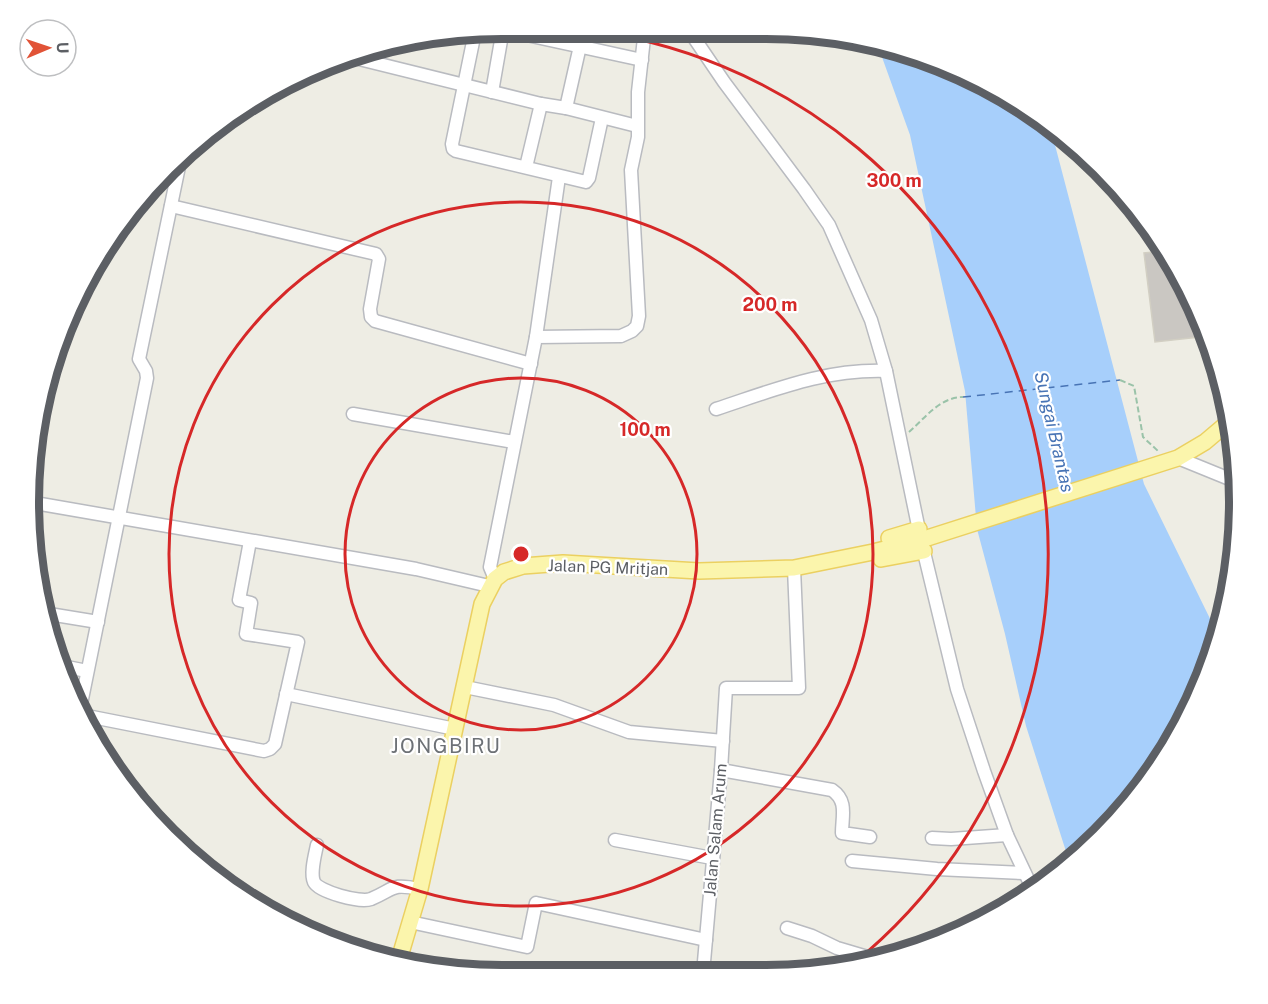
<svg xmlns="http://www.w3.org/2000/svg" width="1268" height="1004" font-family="'Public Sans',sans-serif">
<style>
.water{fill:#a7cffb}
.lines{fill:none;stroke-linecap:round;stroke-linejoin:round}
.ferry{stroke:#4874b5;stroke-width:1.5;stroke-dasharray:8 6;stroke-linecap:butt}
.building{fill:#cac7c2;stroke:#d2cfc3;stroke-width:1.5}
.minor-casing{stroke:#b9bbc0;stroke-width:15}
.major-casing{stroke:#ebd061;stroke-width:18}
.path{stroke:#9ac3a9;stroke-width:2;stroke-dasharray:6 3;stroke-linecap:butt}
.minor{stroke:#fff;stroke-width:12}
.major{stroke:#fbf5ac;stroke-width:15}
.ring{fill:none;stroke:#d62828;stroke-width:3}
.labels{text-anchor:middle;stroke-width:4.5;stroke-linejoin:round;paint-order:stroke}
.street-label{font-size:16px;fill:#5c5f64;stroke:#fff}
.water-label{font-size:18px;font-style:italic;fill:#4874b5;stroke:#fff}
.quarter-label{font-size:20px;letter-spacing:1.5px;fill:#6d7176;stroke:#fff}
.rim{fill:none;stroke:#5c5f64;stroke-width:8}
.centre{fill:#d62828;stroke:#fff;stroke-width:3}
.ring-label{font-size:18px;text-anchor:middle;font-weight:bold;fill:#d62828;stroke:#fff;stroke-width:4.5;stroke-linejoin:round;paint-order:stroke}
</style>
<rect width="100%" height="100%" fill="#eeede4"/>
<!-- water -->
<polygon class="water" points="878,46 919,54 1003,92 1050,126 1144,484 1219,637 1191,712 1141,791 1078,858 1070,864 1026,726 1005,634 977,529 965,391 910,135"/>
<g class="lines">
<!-- ferry -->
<polyline class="ferry" points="963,397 1120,380"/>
</g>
<!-- building -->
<polygon class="building" points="1164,251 1176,266 1208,336 1155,342 1144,253"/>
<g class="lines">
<!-- minor casing -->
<g class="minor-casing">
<g id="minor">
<polyline points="500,29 642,60"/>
<polyline points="688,29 724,82 804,189 829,225 871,320 886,371 921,540 957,689 984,771 1007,835 1033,890"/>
<polyline points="475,32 452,144 453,149 456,151 586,182 589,178 602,118"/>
<polyline points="563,42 565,29"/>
<polyline points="351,57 541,104 566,108 637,126"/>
<polyline points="492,92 503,29"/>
<polyline points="566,108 580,46"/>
<polyline points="526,167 541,104"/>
<polyline points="171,206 376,254 379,259 370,309 371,317 375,321 531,364"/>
<polyline points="536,337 559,177"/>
<path d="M716 409C774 390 824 369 886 371"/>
<polyline points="353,414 514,442"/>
<polyline points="1178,458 1237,482"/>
<polyline points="29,502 416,569 489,586"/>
<polyline points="495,579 490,567 536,337 621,336 632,331 637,326 639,316 631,170 638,137 638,92 645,29"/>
<polyline points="43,613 98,622"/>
<polyline points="62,666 87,671"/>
<polyline points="465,687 554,705 629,732 723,741"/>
<polyline points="286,694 455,729"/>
<polyline points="80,709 147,378 146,371 139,359 181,157"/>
<polyline points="82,715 264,751 270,749 275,744 298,642 246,634 251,603 239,600 250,541"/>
<path d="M721 770 832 790C848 801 842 816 842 833L870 837"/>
<polyline points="932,838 951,839 1007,835"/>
<polyline points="615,840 712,858"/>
<path d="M317 845C315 855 310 873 314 882 319 892 360 903 371 899 395 889 390 883 420 889"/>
<polyline points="852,861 937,869 1024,873"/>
<polyline points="410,922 527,947 536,903 706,940"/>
<polyline points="787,928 812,936 837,948 881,961"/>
<polyline points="845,966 849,952"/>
<polyline points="703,973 721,770 726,688 799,688 794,568"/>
</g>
</g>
<!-- major casing -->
<g class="major-casing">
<g id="major">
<polyline points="889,538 919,529"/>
<polyline points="881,559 924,551"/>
<polyline points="398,963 420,889 482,604 495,579 504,572 523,566 563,563 699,571 794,568 873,552 921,540 1178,458 1205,442 1231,420"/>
</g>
</g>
<!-- path -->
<g class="path">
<polyline points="1120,380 1134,386 1143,437 1158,451"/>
<path d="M909 432C925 418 940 397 963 397"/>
</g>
<!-- minor -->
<use href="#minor" class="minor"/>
<!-- major -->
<use href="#major" class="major"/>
</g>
<!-- distance rings -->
<g class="ring">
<circle cx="521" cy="554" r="176"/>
<circle cx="521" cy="554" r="352"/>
<path d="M576 29A528 528 0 0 1 853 964"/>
</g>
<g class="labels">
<!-- street labels -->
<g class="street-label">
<text transform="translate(608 567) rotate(2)" y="6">Jalan PG Mritjan</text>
<text transform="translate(715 830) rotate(-85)" y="6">Jalan Salam Arum</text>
</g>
<!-- water labels -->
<g class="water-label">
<text transform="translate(1054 432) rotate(77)" y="6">Sungai Brantas</text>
</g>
<!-- quarter labels -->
<g class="quarter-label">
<text x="446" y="753">JONGBIRU</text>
</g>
</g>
<!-- crop -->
<path d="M0 0H1268V1004H0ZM502 39H766A463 463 0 0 1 1229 502V502A463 463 0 0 1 766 965H502A463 463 0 0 1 39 502V502A463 463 0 0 1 502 39Z" fill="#fff" fill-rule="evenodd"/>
<path class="rim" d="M502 39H766A463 463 0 0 1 1229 502V502A463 463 0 0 1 766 965H502A463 463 0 0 1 39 502V502A463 463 0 0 1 502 39Z"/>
<circle cx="521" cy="554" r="9" class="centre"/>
<g class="ring-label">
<text x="894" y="187">300 m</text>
<text x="770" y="311">200 m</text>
<text x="645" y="436">100 m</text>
</g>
<!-- north arrow -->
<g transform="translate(48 48) rotate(88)"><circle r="28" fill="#ffffff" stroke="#bebfc1" stroke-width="1.5"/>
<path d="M0-4.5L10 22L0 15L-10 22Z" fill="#e15337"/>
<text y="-9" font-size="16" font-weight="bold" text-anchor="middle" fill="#5c5f64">U</text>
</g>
</svg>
